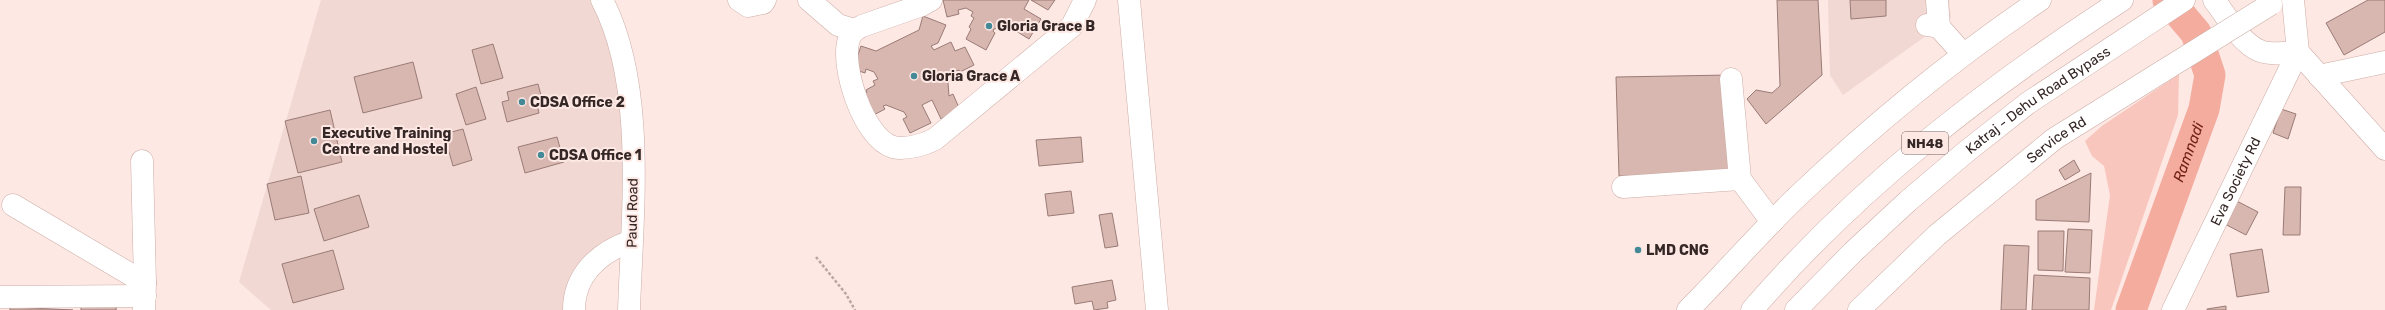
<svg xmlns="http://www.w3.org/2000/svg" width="2385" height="310" font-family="Rubik,sans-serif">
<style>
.built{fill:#f1d8d3}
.grass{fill:#f8c6bc}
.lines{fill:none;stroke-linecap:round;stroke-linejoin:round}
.river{stroke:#f4ac9f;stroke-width:31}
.building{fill:#d8b7b0;stroke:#9a7b75}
.minor-casing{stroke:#cdaca5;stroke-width:23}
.major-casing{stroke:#cdaca5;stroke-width:23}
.highway-casing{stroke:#cdaca5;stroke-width:23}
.path{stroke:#baa8a4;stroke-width:2.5;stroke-dasharray:3 2;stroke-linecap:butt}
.minor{stroke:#fff;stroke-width:22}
.major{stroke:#fff;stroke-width:22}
.highway{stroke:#fff;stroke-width:22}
.minor-bridge-casing{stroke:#cdaca5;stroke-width:23;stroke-linecap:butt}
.minor-bridge{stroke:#fff;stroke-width:22}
.poi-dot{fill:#448996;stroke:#fde8e4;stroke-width:1.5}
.labels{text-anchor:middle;stroke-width:4;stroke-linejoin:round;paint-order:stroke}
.shield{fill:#fde8e4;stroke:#70615e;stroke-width:1}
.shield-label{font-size:13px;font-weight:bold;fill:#342725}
.poi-label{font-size:14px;font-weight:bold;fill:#342725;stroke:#fde8e4;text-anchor:start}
.street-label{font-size:14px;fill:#342725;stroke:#fde8e4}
.water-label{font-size:15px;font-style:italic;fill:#701f13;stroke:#fde8e4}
</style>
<rect width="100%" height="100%" fill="#fde8e4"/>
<!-- built -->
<g class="built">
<polygon points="321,0 602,0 613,22 631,241 592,263 576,310 271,310 239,282"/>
<polygon points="1828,0 1949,0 1951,18 1843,95 1830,75"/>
</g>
<!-- grass -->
<polygon class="grass" points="2179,74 2178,115 2111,310 2094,310 2110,195 2104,166 2092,156 2085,141 2102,126"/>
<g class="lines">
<!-- river -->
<path class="river" id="s1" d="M2131 310 2204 109 2210 75 2196 33 2168 0"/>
</g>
<!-- building -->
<g class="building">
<polygon points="943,0 1029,0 1024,9 1041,19 1029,39 1016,31 1018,28 1013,25 994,29 993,31 995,33 986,50 966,39 971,29 969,27 974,18 971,16 973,12 966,8 958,10 959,14 947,17"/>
<polygon points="1031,0 1055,0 1048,10"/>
<polygon points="1777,0 1818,0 1822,75 1766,124 1747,99 1756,90 1772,93 1780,86"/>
<polygon points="1850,0 1886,0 1886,16 1851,19"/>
<polygon points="2368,0 2385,0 2385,32 2344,55 2326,23"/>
<polygon points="923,16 946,25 938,43 931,46 934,50 951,42 955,51 965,47 974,65 960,72 959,70 956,71 948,83 949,96 953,94 960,110 941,119 932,100 922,105 931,123 910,133 903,119 907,117 904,112 886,105 883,106 885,109 868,118 857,97 867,92 866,90 875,85 873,81 878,79 874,72 866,69 865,73 853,69 861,46 876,51 919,30"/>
<polygon points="493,44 503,78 481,84 472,50"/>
<polygon points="413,62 422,98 363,113 354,77"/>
<polygon points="1729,75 1732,173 1619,176 1616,77"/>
<polygon points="538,84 543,103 537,105 539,113 507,122 502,102 509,100 507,92"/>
<polygon points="476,87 486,119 466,125 456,94"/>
<polygon points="2281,109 2296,114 2288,139 2273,133"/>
<polygon points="330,110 342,162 298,173 285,121"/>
<polygon points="463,129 472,160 453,166 444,134"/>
<polygon points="557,137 564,162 525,173 518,147"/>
<polygon points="1081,137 1083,162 1039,166 1036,140"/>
<polygon points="2074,160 2080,171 2065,180 2059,170"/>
<polygon points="2091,173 2089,222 2036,220 2036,200"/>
<polygon points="301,176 309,213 275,220 267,184"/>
<polygon points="2285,187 2301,187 2300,235 2283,235"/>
<polygon points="1071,191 1074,213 1048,216 1045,194"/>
<polygon points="359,195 369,227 324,241 314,209"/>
<polygon points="2231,198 2258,212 2246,235 2219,221"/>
<polygon points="1112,213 1118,246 1105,248 1099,215"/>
<polygon points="2068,229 2092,230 2090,273 2065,272"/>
<polygon points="2038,231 2064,231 2063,271 2038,270"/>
<polygon points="2004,245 2029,246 2026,310 2001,310"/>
<polygon points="2262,249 2269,292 2237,297 2230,254"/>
<polygon points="333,250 344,289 293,303 282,264"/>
<polygon points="2034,275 2090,278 2089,310 2032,310"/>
<polygon points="1112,280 1116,300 1107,302 1108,308 1094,310 1092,301 1075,304 1072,287"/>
<polygon points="81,301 117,302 116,310 81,310"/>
<polygon points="2226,306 2226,310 2207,310 2207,309"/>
<polygon points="10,307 73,310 10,310"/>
</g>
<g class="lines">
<!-- minor casing -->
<g class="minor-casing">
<g id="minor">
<polyline points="739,0 748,6 763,3 765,0"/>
<polyline points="809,0 838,25 854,30"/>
<path d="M931 0 922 5 862 26C856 29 851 32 849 39 840 65 863 138 893 147 905 150 924 145 935 139L1072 26 1085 0"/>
<polyline points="1129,0 1157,310"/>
<polyline points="1937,0 1939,27"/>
<path d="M2214 0C2227 16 2240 43 2260 51 2271 55 2286 53 2298 52"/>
<polyline points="2293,0 2298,52 2385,149"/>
<polyline points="1927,25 1939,27 1963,54"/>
<polyline points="2319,76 2385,62"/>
<polyline points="1731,79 1740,179 1772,222"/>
<polyline points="142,161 145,283"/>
<polyline points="1623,187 1740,179"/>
<polyline points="13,205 145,283 144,310"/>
<polyline points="0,297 145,296"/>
<path d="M574 310C574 274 600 252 631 241"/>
<path d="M1688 310C1726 272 1761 231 1800 194 1875 123 1954 58 2040 0"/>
<path id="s2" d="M1859 310 1937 235 2054 139 2163 71"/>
<path id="s3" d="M2173 310 2298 52"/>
</g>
</g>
<!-- major casing -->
<g class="major-casing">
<path id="major" d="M602 0C647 86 632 215 629 310"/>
</g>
<!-- highway casing -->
<g class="highway-casing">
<g id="highway">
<path d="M1752 310C1858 187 1986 88 2122 0"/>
<path id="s4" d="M1796 310 1853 252 1908 201 1967 151 2028 103 2184 0"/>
</g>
</g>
<!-- path -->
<polyline class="path" points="816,257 846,294 855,310"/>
<!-- minor -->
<use href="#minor" class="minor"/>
<!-- major -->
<use href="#major" class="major"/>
<!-- highway -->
<use href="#highway" class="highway"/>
<!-- minor-bridge casing -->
<g class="minor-bridge-casing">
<polyline id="minor-bridge" points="2163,71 2271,4"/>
</g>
<!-- minor-bridge -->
<use href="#minor-bridge" class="minor-bridge"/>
</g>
<!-- markers -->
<g class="poi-dot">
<circle cx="989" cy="26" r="4"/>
<circle cx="914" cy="76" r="4"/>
<circle cx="522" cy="102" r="4"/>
<circle cx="314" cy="141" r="4"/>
<circle cx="541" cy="155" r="4"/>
<circle cx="1638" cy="250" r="4"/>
</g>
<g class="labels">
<!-- shield labels -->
<rect class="shield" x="1902" y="132" width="46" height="22" rx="3"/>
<g class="shield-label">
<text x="1925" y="148">NH48</text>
</g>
<!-- poi labels -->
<g class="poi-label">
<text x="997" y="31">Gloria Grace B</text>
<text x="922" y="81">Gloria Grace A</text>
<text x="530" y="107">CDSA Office 2</text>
<text x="322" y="138">Executive Training<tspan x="322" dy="16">Centre and Hostel</tspan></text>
<text x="549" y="160">CDSA Office 1</text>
<text x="1646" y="255">LMD CNG</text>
</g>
<!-- street labels -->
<g class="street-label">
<text dy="5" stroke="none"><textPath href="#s4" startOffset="321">Katraj - Dehu Road Bypass</textPath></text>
<text dy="5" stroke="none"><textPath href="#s2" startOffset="261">Service Rd</textPath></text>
<text dy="5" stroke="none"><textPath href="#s3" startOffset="143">Eva Society Rd</textPath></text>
<text transform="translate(632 213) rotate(-89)" y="5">Paud Road</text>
</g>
<!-- water labels -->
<g class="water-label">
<text dy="5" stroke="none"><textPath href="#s1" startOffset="168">Ramnadi</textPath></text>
</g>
</g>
</svg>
